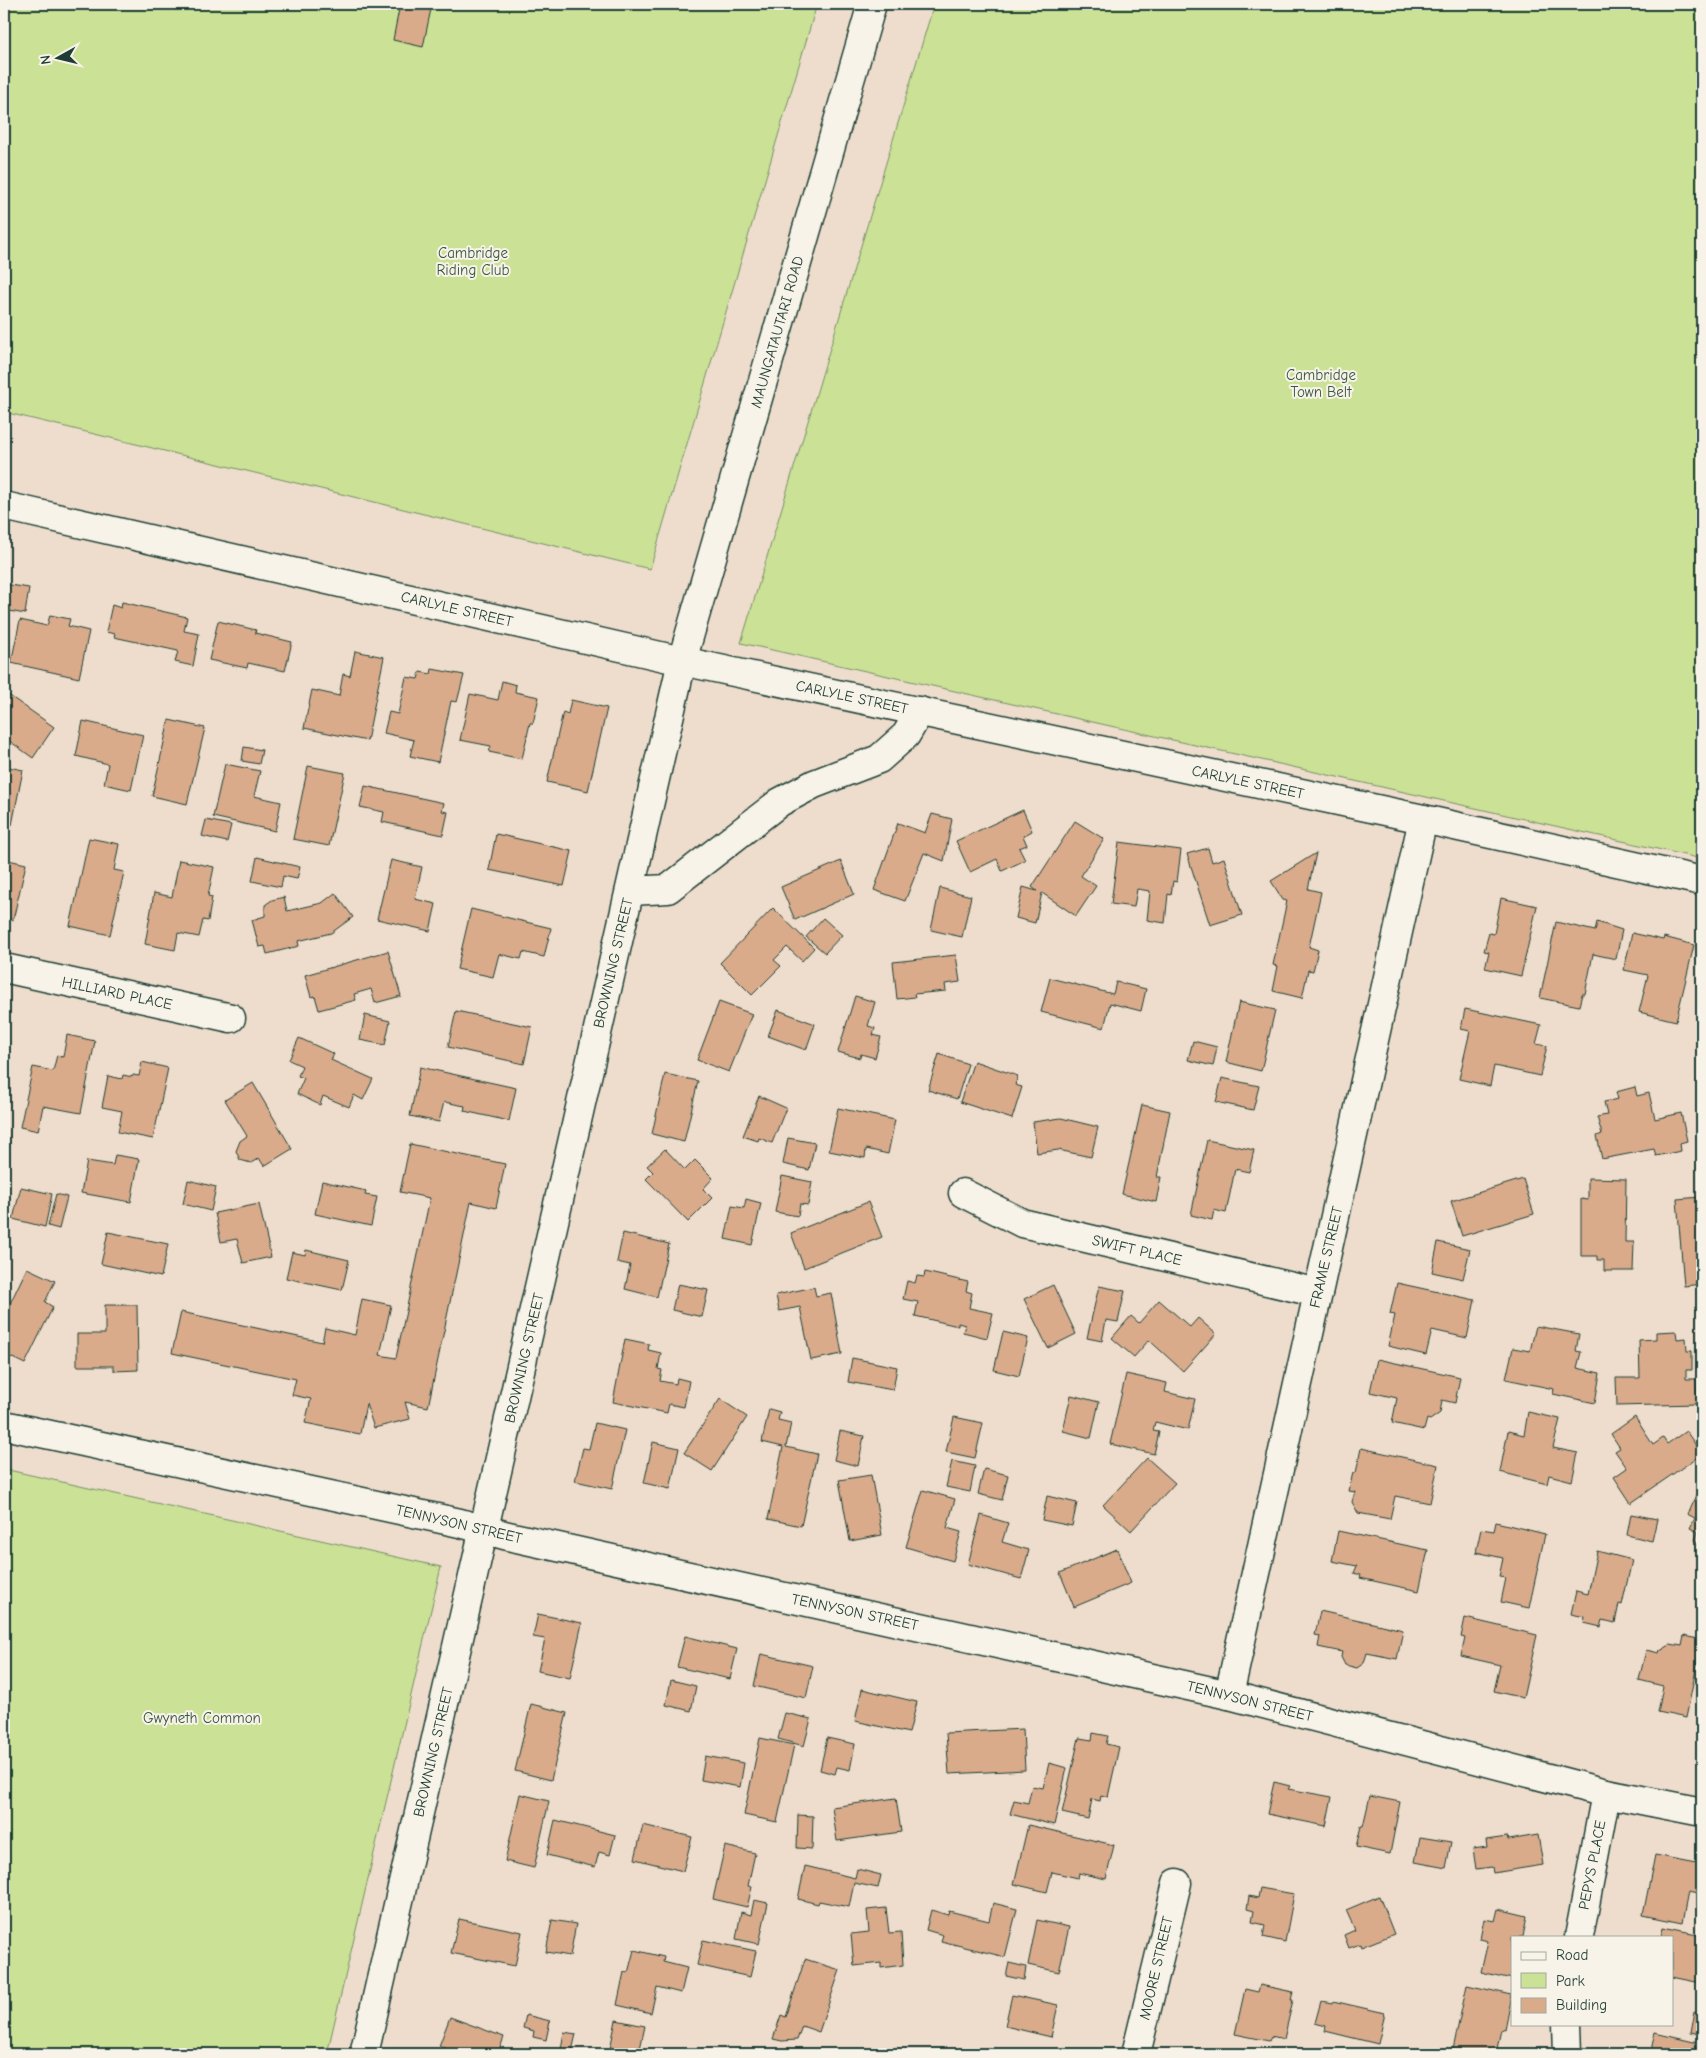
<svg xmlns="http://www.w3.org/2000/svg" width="1706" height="2058" font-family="'Comic Neue',sans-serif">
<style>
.green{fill:#cbe196;stroke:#758f65}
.building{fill:#d9ab8b;stroke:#1f3d34}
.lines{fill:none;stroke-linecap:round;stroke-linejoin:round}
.minor-casing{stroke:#1f3d34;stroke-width:31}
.minor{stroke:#f7f3e8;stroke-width:28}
.labels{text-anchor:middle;stroke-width:4;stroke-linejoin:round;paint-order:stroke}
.park-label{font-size:15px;fill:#395643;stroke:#f7f3e8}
.street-label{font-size:15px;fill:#1f3d34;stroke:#f7f3e8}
</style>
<rect width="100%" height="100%" fill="#edc"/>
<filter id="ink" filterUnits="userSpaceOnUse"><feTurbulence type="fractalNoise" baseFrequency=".02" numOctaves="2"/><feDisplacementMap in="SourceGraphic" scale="10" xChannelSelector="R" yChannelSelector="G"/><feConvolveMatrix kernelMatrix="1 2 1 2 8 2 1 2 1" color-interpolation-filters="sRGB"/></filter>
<g filter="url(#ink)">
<!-- green -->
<g class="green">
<polygon points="4,4 817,4 650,569 4,412"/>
<polygon points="934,4 1702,4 1702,859 741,643"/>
<polygon points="4,1469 441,1567 327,2054 4,2054"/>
</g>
<!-- building -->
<g class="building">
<polygon points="400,4 432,4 423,47 393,40"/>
<polygon points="4,584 29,588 25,614 4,610"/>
<polygon points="122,602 187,617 184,631 199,634 193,666 175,662 178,651 114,637 115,634 106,632 112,605 121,608"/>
<polygon points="50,615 70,619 68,626 89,631 79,678 11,663 20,620 47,626"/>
<polygon points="218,621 256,630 255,633 292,642 285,671 248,663 247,668 209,660"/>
<polygon points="355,651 384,657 367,741 304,728 312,690 339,696 343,674 350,676"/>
<polygon points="432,669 464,675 457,702 451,701 438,762 410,756 414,740 384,733 389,712 398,714 406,677 418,679 420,672 431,674"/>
<polygon points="502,681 516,685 515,692 539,697 533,723 530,723 522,759 489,752 491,746 460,740 470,694 498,700"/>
<polygon points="4,692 54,727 33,758 4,737"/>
<polygon points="571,700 607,708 588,791 547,782 563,712 568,714"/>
<polygon points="169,720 205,728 187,804 152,796"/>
<polygon points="83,721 143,735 131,790 104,784 108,764 76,756"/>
<polygon points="244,747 262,750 259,764 242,761"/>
<polygon points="225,764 260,771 254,796 281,802 275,831 213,817"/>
<polygon points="4,766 23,770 12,825 4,823"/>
<polygon points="308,766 345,773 329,846 293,839"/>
<polygon points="365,786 444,803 442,811 448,812 443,835 382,822 384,812 360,807"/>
<polygon points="1023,810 1032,831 1023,836 1027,845 1019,848 1025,860 1002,871 997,859 970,872 956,841"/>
<polygon points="932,814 952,819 944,861 924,853 905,901 874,890 898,823 925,833"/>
<polygon points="206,820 231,825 227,842 202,836"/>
<polygon points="1075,821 1104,839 1081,876 1096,886 1076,916 1042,893 1035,923 1016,918 1023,887 1037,891 1032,887"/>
<polygon points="496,834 572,851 564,886 489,870"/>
<polygon points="89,838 119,844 114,870 124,872 110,935 70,926"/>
<polygon points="1119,842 1181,850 1177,882 1173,881 1171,895 1168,894 1165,923 1147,920 1150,891 1137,889 1134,907 1111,904"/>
<polygon points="1208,848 1212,862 1224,858 1242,915 1210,925 1187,854"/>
<polygon points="1316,853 1308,889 1321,892 1309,947 1318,950 1313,971 1308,970 1302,998 1273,991 1278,966 1273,965 1287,901 1283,900 1271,881"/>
<polygon points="257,857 300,867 297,879 283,876 281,887 252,881"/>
<polygon points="4,859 26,864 13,920 4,918"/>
<polygon points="179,860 214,867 208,896 212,897 208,921 203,920 199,937 178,933 175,950 145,944 154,893 172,897"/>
<polygon points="391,860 422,867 415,899 436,904 430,931 377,919"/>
<polygon points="841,861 854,894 795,920 781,887"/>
<polygon points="940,888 971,896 962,937 931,930"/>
<polygon points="335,893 353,917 331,933 298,941 299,946 267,954 265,946 259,947 252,920 265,916 265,905 272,900 284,897 287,911 322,903"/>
<polygon points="1501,898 1537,906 1521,976 1485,968 1489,952 1484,951 1489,933 1494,934"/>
<polygon points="773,908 814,948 802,961 787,947 774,960 781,966 752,995 720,963"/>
<polygon points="471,909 551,928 544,957 523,952 521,959 499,954 493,977 457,969"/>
<polygon points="823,918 842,935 825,953 806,937"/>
<polygon points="1556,922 1595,931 1597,922 1622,930 1616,959 1593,954 1585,994 1582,994 1579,1006 1540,998"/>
<polygon points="1632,933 1663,940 1664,937 1694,945 1676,1021 1639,1012 1648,975 1624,970"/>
<polygon points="388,951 401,996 375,1003 371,989 354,994 356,1000 319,1010 315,996 311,997 305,975"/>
<polygon points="956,955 960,982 945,984 946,991 914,994 915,997 897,999 893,962"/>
<polygon points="1050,978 1113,994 1116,982 1146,989 1141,1011 1110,1003 1104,1028 1041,1012"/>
<polygon points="855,996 875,1002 868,1026 875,1028 873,1035 881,1037 875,1058 861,1054 860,1058 838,1052"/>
<polygon points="719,1002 752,1014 729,1072 697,1060"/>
<polygon points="1239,1002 1275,1010 1261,1071 1226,1062"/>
<polygon points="1465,1009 1541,1025 1536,1044 1547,1046 1540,1076 1494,1066 1490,1086 1459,1079 1470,1031 1461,1029"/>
<polygon points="778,1010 815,1024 806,1050 768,1036"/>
<polygon points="456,1011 532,1027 524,1064 448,1047"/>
<polygon points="365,1015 390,1021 385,1045 360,1040"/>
<polygon points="67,1035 95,1041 81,1113 43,1106 38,1131 20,1127 33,1067 53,1071 57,1055 63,1057"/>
<polygon points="299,1038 334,1054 331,1060 373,1079 363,1100 354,1095 349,1107 323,1096 320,1105 297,1094 304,1078 298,1076 302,1066 289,1060"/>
<polygon points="1193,1041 1217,1047 1213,1066 1188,1060"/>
<polygon points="939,1054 968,1064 957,1099 928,1090"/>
<polygon points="974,1061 1018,1076 1015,1085 1022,1087 1012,1119 960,1102"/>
<polygon points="142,1062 168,1068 153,1139 118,1132 122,1111 102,1107 108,1076 122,1079 123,1075 132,1077 133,1075 139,1076"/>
<polygon points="420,1067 516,1088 509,1121 464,1111 465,1106 444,1102 439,1122 410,1116"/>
<polygon points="665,1074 698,1081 684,1142 652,1134"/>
<polygon points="1222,1078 1259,1086 1253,1110 1216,1102"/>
<polygon points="253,1083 292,1149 264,1166 259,1158 251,1163 240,1160 236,1151 240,1141 247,1136 225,1100"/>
<polygon points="1635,1087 1637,1096 1649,1093 1655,1119 1681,1113 1687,1141 1680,1143 1681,1151 1656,1156 1654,1149 1602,1159 1597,1136 1602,1134 1597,1117 1607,1115 1604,1102 1618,1099 1616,1092"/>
<polygon points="759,1096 786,1108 772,1143 759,1138 758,1141 743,1136"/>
<polygon points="1142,1105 1170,1111 1157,1177 1161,1177 1156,1202 1122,1194"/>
<polygon points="838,1108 895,1120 888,1154 866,1149 865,1158 829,1151"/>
<polygon points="1061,1118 1098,1127 1091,1157 1058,1150 1037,1153 1033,1122"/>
<polygon points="788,1138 815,1143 809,1170 783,1164"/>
<polygon points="1207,1140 1254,1150 1249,1172 1235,1169 1226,1213 1214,1210 1212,1220 1191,1215"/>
<polygon points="410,1144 505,1164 496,1208 471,1202 428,1407 405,1402 410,1419 374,1428 366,1404 360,1434 305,1423 311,1399 292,1395 296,1379 172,1353 181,1312 322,1342 325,1328 355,1335 362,1299 391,1305 380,1355 396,1358 430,1198 400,1192"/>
<polygon points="665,1149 685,1170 695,1160 713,1178 703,1189 712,1198 688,1222 646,1179 653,1172 647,1166"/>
<polygon points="115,1155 139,1159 131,1202 81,1193 87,1161 113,1165"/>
<polygon points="782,1176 812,1182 808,1205 800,1204 798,1216 775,1212"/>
<polygon points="1588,1178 1626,1179 1625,1242 1634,1242 1633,1271 1604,1271 1604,1260 1597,1260 1597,1256 1581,1256 1581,1199 1588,1200"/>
<polygon points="1523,1179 1534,1214 1462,1236 1451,1201"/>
<polygon points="188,1180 216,1187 211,1211 183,1204"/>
<polygon points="322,1181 366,1191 365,1195 377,1197 371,1226 315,1214"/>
<polygon points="21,1187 52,1194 45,1227 13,1219"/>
<polygon points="56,1194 67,1197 59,1229 48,1226"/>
<polygon points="1701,1197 1702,1284 1684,1286 1677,1199"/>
<polygon points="746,1199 761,1203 752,1245 725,1239 732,1206 744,1208"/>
<polygon points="868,1202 882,1237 804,1268 791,1233"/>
<polygon points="259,1204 271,1257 243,1263 237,1239 221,1242 215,1213"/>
<polygon points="108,1232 168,1244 161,1277 101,1264"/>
<polygon points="623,1233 669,1244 657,1297 625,1289 630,1265 617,1262"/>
<polygon points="1438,1242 1470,1249 1463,1279 1432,1272"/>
<polygon points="306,1250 349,1260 342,1290 286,1278 292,1252 305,1255"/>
<polygon points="27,1268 55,1281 45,1302 53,1307 25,1364 4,1354 4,1316"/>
<polygon points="925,1272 968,1282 966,1291 972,1293 969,1308 993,1313 987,1338 963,1332 965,1325 958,1323 958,1326 915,1316 918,1302 903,1299 907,1281 915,1283 917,1276 924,1277"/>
<polygon points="1397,1283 1475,1300 1467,1338 1432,1330 1426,1355 1388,1346 1395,1315 1390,1314"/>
<polygon points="678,1284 708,1290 702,1317 672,1310"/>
<polygon points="1053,1285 1076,1334 1048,1348 1024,1299"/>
<polygon points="1099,1286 1125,1291 1118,1322 1106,1320 1102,1341 1087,1338"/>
<polygon points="814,1287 816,1296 831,1293 842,1354 811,1360 800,1307 779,1311 776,1295"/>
<polygon points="1159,1300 1190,1327 1198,1318 1216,1334 1183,1371 1149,1340 1134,1357 1112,1338 1131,1316 1139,1323"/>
<polygon points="105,1305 137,1305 138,1370 114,1371 114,1366 77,1366 77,1334 105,1334"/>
<polygon points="1536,1326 1579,1334 1576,1351 1581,1352 1577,1368 1600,1373 1595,1403 1553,1394 1554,1389 1506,1379 1513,1348 1530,1351"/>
<polygon points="1676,1331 1677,1339 1686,1338 1687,1351 1692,1351 1692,1370 1686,1370 1686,1379 1696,1379 1697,1404 1617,1406 1616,1378 1640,1378 1639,1340 1656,1339 1656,1332"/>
<polygon points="1003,1332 1028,1338 1019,1376 994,1370"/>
<polygon points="625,1339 649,1344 648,1350 661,1353 658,1369 662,1370 660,1381 676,1384 677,1378 689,1381 684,1407 669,1404 667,1413 613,1402"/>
<polygon points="852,1358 897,1367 893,1390 848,1382"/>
<polygon points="1377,1359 1460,1377 1455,1403 1442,1400 1440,1413 1430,1420 1427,1419 1424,1430 1392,1423 1397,1398 1370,1392"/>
<polygon points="1126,1374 1167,1383 1165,1392 1195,1399 1188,1430 1155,1422 1153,1431 1159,1432 1154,1454 1110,1444"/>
<polygon points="1071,1395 1099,1402 1091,1438 1063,1431"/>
<polygon points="720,1399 747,1417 712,1471 684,1453"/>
<polygon points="769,1409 780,1412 778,1420 791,1423 786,1447 817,1454 801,1526 768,1519 783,1447 762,1442"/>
<polygon points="1528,1412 1560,1419 1553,1448 1578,1453 1572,1481 1549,1475 1547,1484 1500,1472 1508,1431 1524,1435"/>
<polygon points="954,1417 983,1423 975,1458 946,1452"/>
<polygon points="1635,1417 1653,1445 1663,1438 1667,1444 1686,1431 1702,1454 1631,1503 1614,1477 1627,1468 1615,1451 1620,1448 1611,1434"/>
<polygon points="595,1423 625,1430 612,1489 575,1481 583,1448 589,1449"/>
<polygon points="840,1431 864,1436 858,1466 834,1460"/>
<polygon points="653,1442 679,1448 670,1489 644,1483"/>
<polygon points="1361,1448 1438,1465 1430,1503 1395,1496 1390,1519 1358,1513 1352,1502 1355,1492 1349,1491 1353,1472 1356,1473"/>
<polygon points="1147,1458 1175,1483 1131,1531 1103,1505"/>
<polygon points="952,1461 975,1466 970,1492 946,1487"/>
<polygon points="984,1469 1008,1475 1002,1500 978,1494"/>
<polygon points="871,1475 882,1535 850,1541 839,1480"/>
<polygon points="1699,1489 1702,1490 1702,1544 1695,1540 1698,1532 1690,1528 1695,1518 1687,1514"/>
<polygon points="923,1490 955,1499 947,1528 961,1532 953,1561 906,1547"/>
<polygon points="1047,1496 1077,1503 1072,1526 1042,1520"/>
<polygon points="1631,1514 1657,1519 1652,1541 1627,1535"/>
<polygon points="981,1515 1008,1523 1002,1542 1029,1550 1021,1579 968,1564"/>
<polygon points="1496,1522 1545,1534 1529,1608 1501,1602 1506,1578 1499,1577 1503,1558 1476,1552 1481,1529 1494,1531"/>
<polygon points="1338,1531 1428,1550 1419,1591 1360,1578 1361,1575 1354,1573 1357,1566 1332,1561"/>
<polygon points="1117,1549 1131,1583 1074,1607 1060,1573"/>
<polygon points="1597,1551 1632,1560 1622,1605 1619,1604 1615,1623 1603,1620 1601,1627 1584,1623 1585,1617 1571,1614 1576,1591 1588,1594"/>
<polygon points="1320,1611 1403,1630 1397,1659 1367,1653 1364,1663 1357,1668 1345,1665 1341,1657 1342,1652 1318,1647 1320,1636 1315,1635"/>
<polygon points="538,1614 582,1623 570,1678 538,1671 545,1639 533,1637"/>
<polygon points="1465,1618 1537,1635 1523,1698 1494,1691 1500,1665 1461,1656 1465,1638 1461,1637"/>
<polygon points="685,1636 737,1649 730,1679 677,1667"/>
<polygon points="1684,1636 1702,1640 1686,1718 1658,1712 1663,1686 1639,1680 1646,1650 1659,1653 1660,1650 1670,1644 1682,1646"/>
<polygon points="761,1654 813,1666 806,1698 754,1686"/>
<polygon points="671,1680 696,1686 691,1711 666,1705"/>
<polygon points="862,1689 917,1702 909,1733 855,1721"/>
<polygon points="531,1704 567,1713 551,1780 515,1771"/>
<polygon points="785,1713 811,1719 804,1746 778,1739"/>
<polygon points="1023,1729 1025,1770 949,1774 946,1733"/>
<polygon points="1093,1733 1108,1736 1106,1744 1119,1747 1108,1797 1101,1795 1100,1801 1092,1799 1088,1819 1062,1813 1079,1738 1092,1740"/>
<polygon points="760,1738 794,1745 777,1822 744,1815"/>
<polygon points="827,1738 855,1744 850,1770 837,1767 835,1774 820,1770"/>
<polygon points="705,1756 744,1763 740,1787 701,1780"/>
<polygon points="1049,1763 1067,1768 1054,1825 1010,1814 1014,1800 1028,1803 1032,1786 1043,1788"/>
<polygon points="1274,1782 1290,1786 1288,1789 1332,1797 1326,1826 1267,1814"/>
<polygon points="520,1794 549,1801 534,1868 505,1861"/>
<polygon points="1370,1796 1400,1802 1390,1854 1356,1847 1361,1826 1363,1826"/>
<polygon points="896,1798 901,1832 837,1841 832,1807"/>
<polygon points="798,1815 813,1816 812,1849 797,1848"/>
<polygon points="555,1820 615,1835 610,1855 599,1852 595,1867 547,1855"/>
<polygon points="643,1825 692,1837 683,1871 635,1859"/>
<polygon points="1028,1825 1114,1845 1106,1879 1079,1873 1078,1878 1052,1872 1047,1892 1014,1884"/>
<polygon points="1538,1835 1543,1865 1493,1873 1492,1867 1476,1869 1473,1849 1487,1847 1486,1840 1507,1837 1508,1840"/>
<polygon points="1420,1837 1451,1842 1446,1868 1415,1862"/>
<polygon points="725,1846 755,1853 748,1886 752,1887 747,1907 713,1899"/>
<polygon points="1655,1855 1702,1864 1702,1895 1688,1892 1682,1923 1643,1915"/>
<polygon points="805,1866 855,1878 857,1869 881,1875 878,1888 854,1883 849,1907 819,1901 818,1904 798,1899"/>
<polygon points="1260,1888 1294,1894 1285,1942 1263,1937 1265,1925 1252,1922 1254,1911 1247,1909 1249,1896 1258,1898"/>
<polygon points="1379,1896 1394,1934 1361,1947 1360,1944 1349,1948 1344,1935 1355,1930 1346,1910"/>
<polygon points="754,1900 768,1903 759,1944 736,1939 741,1912 751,1915"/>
<polygon points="993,1903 1017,1909 1005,1957 941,1941 943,1935 926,1930 931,1910 948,1915 949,1911 989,1921"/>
<polygon points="886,1908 889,1933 901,1932 903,1965 881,1968 881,1963 854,1966 851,1934 869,1932 867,1910"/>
<polygon points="1498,1909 1527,1916 1523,1937 1512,1937 1512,1979 1481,1972 1488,1941 1480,1939 1484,1919 1495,1921"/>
<polygon points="459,1919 522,1932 515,1966 451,1953"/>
<polygon points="552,1920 576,1924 570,1956 546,1952"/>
<polygon points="1037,1920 1069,1927 1059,1972 1028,1965"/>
<polygon points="1663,1927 1702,1935 1701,1983 1672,1977 1672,1937 1661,1937"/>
<polygon points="703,1940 756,1951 750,1977 697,1965"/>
<polygon points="634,1950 664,1957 663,1962 687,1968 681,1993 657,1987 651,2013 617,2005 624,1972 628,1973"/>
<polygon points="805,1959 840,1970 819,2032 802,2026 797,2040 782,2041 773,2039 781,2015 786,2017"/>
<polygon points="1009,1963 1026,1967 1024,1980 1006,1976"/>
<polygon points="1260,1985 1293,1992 1291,2000 1293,2000 1284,2039 1271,2036 1269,2041 1235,2034 1245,1989 1258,1992"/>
<polygon points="1467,1985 1512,1995 1505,2030 1501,2029 1496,2054 1452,2054"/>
<polygon points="1012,1995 1058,2005 1051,2037 1005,2026"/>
<polygon points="1321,2001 1332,2003 1333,2001 1385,2013 1378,2044 1325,2031 1326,2026 1315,2023"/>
<polygon points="1694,2012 1702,2014 1702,2037 1690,2034"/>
<polygon points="526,2015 550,2021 546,2040 533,2037 534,2031 523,2028"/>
<polygon points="450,2017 504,2037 498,2054 486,2052 485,2054 460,2054 439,2046"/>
<polygon points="616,2020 645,2026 640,2049 667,2054 609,2054"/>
<polygon points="564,2032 576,2034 572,2051 561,2049"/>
<polygon points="1656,2033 1702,2044 1700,2054 1651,2054"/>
</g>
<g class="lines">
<!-- minor casing -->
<g class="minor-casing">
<g id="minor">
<polyline points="4,506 682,661 1423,819 1702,881"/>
<polyline points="630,891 668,889 780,802 814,784 879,759 906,735 920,711"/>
<polyline points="4,968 231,1018"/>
<polyline points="963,1193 1022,1223 1318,1293"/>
<polyline points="4,1425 460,1523 508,1536 1229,1695 1606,1793 1702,1812"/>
<polyline points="1229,1695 1423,819"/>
<polyline points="1579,1937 1606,1793"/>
<polyline points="1567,2024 1568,2054"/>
<polyline points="364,2054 682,661 872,4"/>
<polyline points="1136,2054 1177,1883"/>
</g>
</g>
<!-- minor -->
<use href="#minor" class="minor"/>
</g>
</g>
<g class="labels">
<!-- park labels -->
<g class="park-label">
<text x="473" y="258">Cambridge<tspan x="473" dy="17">Riding Club</tspan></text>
<text x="1321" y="380">Cambridge<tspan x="1321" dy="17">Town Belt</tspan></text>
<text x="202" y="1723">Gwyneth Common</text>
</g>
<!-- street labels -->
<g class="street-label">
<text transform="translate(777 332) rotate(-74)" y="5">MAUNGATAUTARI ROAD</text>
<text transform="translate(457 609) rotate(13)" y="5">CARLYLE STREET</text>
<text transform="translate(852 697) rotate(12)" y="5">CARLYLE STREET</text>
<text transform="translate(1248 782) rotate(12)" y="5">CARLYLE STREET</text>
<text transform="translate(613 963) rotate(-77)" y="5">BROWNING STREET</text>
<text transform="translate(117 993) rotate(12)" y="5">HILLIARD PLACE</text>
<text transform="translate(1137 1250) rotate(13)" y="5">SWIFT PLACE</text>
<text transform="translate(1326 1257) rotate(-77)" y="5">FRAME STREET</text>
<text transform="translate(524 1358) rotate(-77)" y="5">BROWNING STREET</text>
<text transform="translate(459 1524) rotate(13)" y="5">TENNYSON STREET</text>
<text transform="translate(855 1612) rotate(12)" y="5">TENNYSON STREET</text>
<text transform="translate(1250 1701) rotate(14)" y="5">TENNYSON STREET</text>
<text transform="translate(433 1752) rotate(-77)" y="5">BROWNING STREET</text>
<text transform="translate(1592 1865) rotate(-79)" y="5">PEPYS PLACE</text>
<text transform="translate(1156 1968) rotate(-77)" y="5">MOORE STREET</text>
</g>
</g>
<!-- margin -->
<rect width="1706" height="2058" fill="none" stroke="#f7f3e8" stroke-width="20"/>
<rect x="10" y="10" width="1686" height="2038" fill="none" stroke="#1f3d34" stroke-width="2" filter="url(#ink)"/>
<!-- legend -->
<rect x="1511" y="1936" width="162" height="90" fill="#f7f3e8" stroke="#a1aaa0"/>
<rect x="1521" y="1952" width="25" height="8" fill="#f7f3e8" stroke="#a1aaa0"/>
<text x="1556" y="1960" font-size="15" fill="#1f3d34">Road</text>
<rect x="1521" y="1973" width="25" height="15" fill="#cbe196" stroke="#a1aaa0"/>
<text x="1556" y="1986" font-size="15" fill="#1f3d34">Park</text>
<rect x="1521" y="1998" width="25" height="15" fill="#d9ab8b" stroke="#a1aaa0"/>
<text x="1556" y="2010" font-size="15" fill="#1f3d34">Building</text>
<!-- north arrow -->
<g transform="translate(58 58) rotate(262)" stroke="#f7f3e8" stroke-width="4" paint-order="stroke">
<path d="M0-4L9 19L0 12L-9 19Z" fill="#1f3d34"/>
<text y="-8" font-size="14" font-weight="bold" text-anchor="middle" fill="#1f3d34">N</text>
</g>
</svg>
